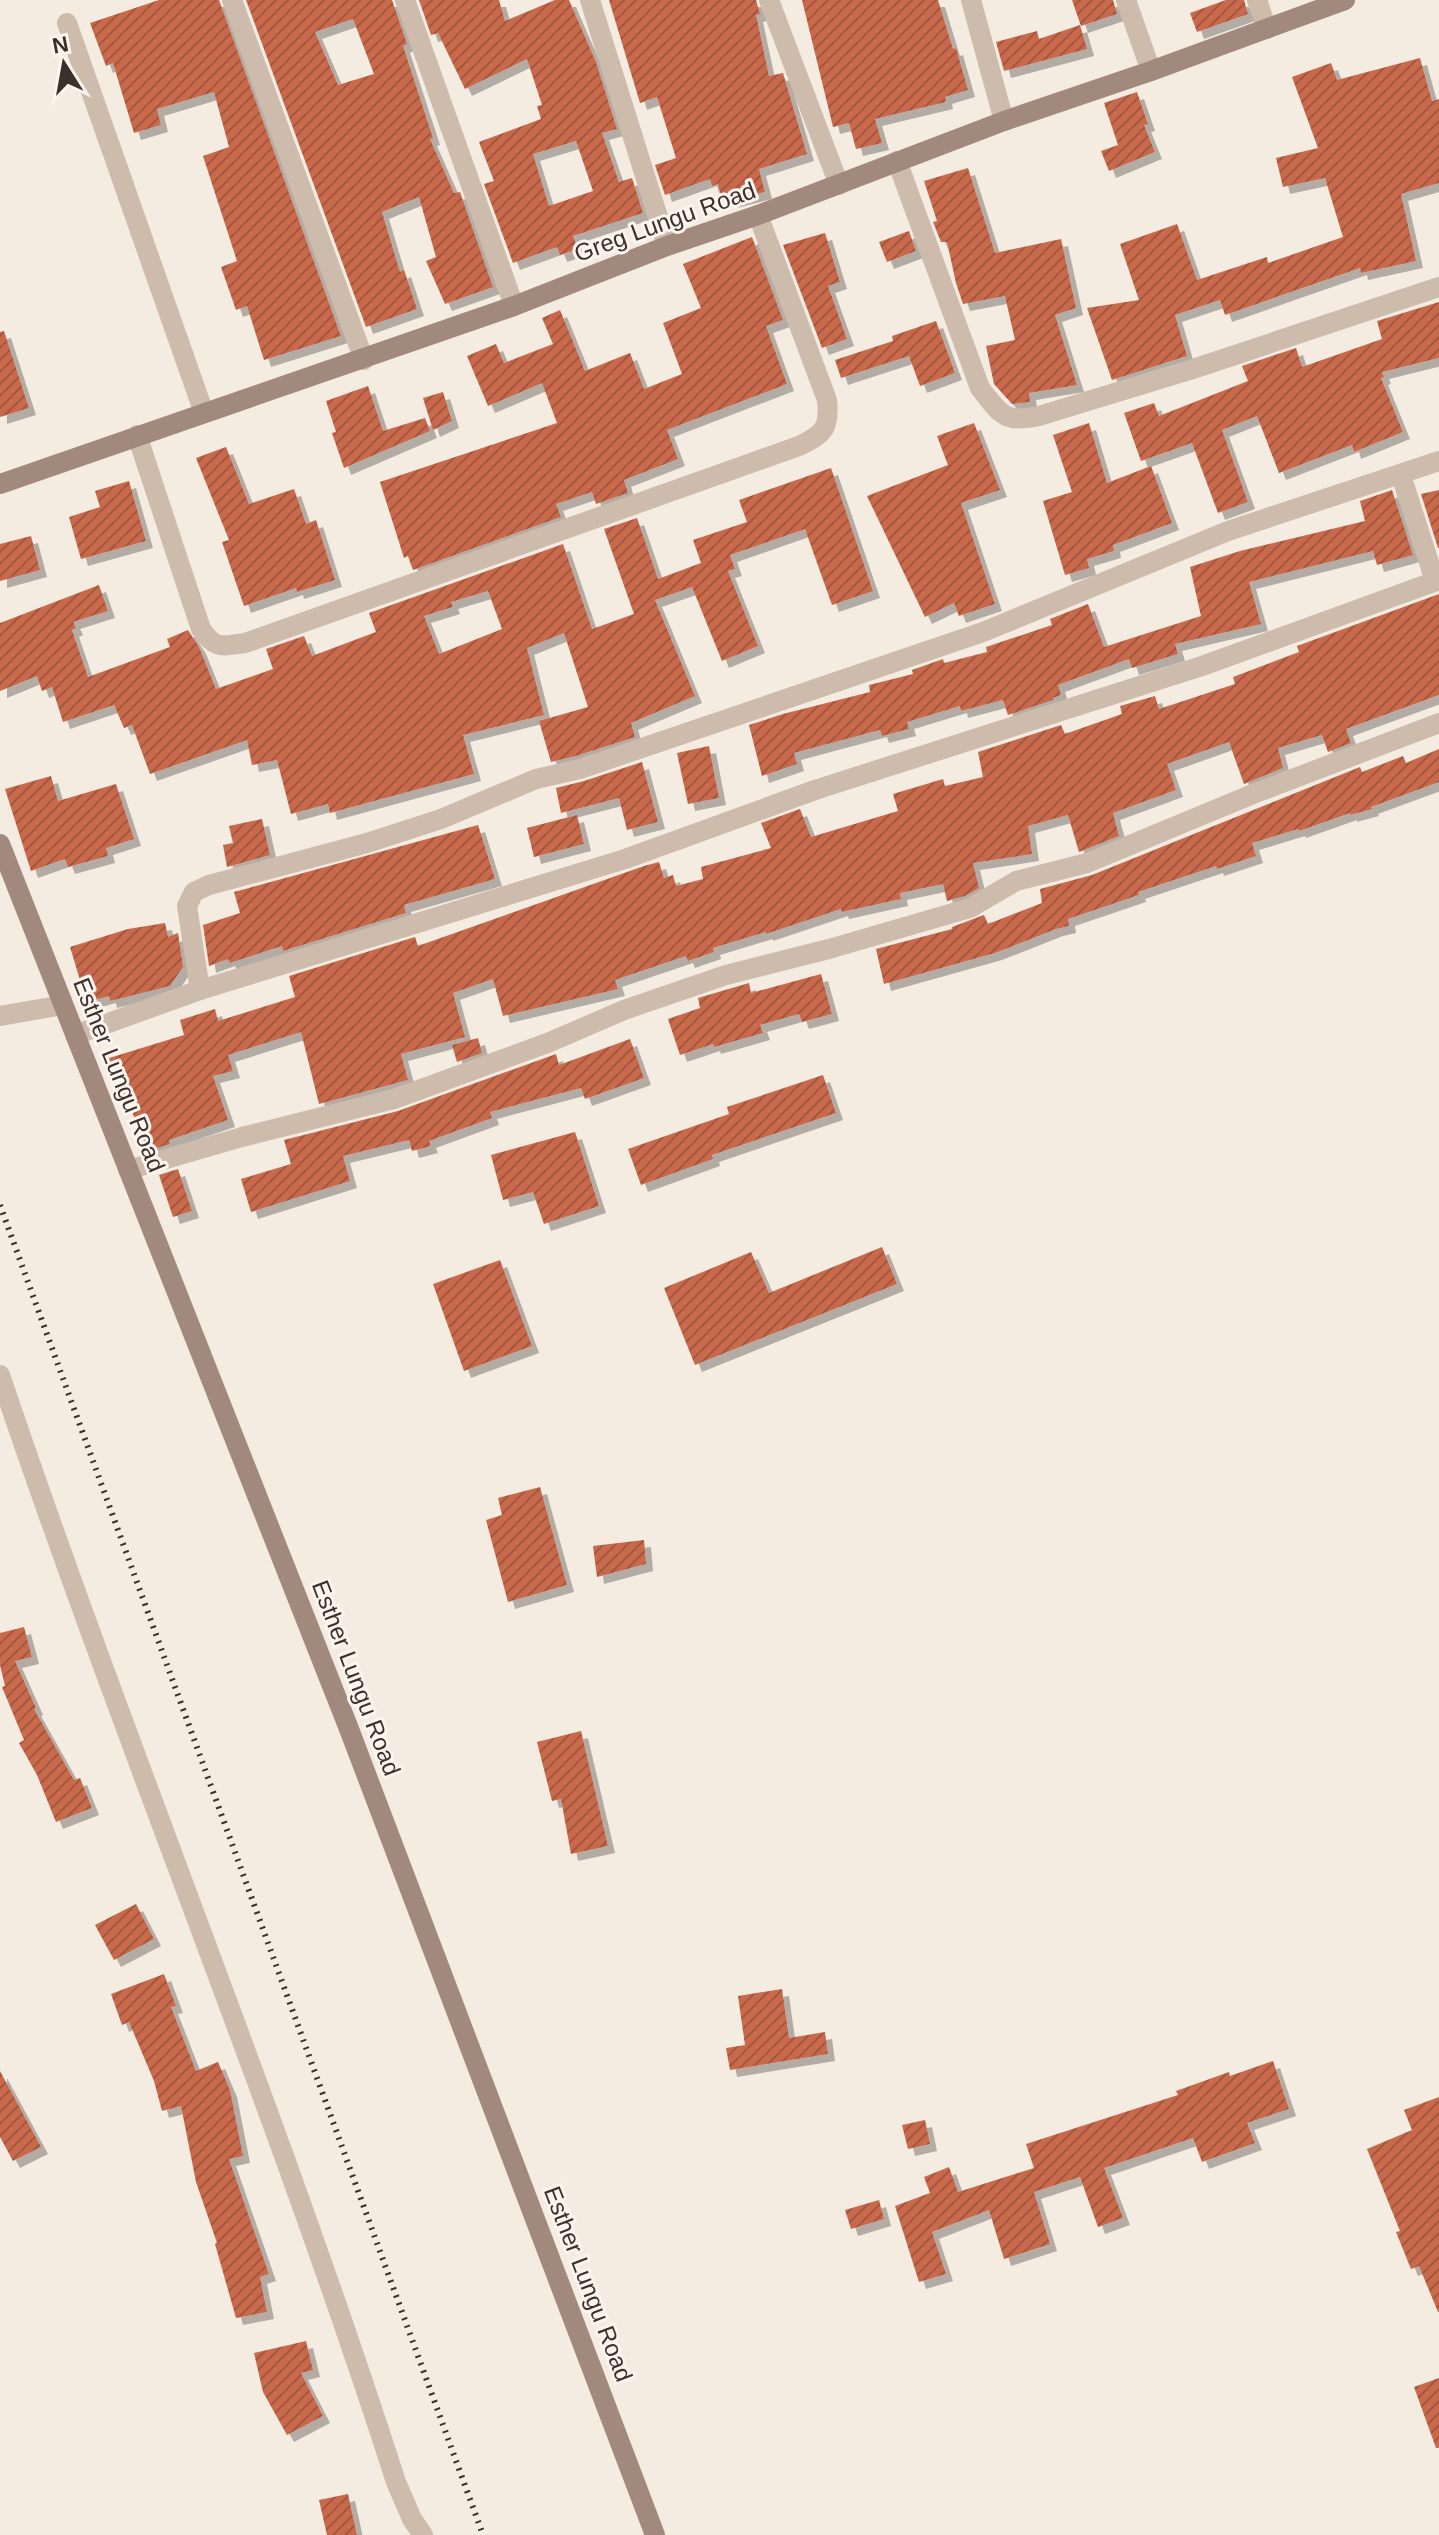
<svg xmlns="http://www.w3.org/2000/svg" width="1439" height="2535" font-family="Helvetica,sans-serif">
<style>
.building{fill:url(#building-hatch);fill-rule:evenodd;filter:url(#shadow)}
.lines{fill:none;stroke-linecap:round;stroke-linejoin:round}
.street{stroke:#cdbbac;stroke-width:20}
.secondary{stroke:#a18a7d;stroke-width:20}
.rail{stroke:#3b302b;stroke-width:6;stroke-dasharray:2 6;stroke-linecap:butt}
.labels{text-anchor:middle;stroke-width:6;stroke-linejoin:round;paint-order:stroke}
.street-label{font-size:24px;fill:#3b302b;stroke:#fbf5ee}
</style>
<defs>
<pattern id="building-hatch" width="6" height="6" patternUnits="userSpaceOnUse" patternTransform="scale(2)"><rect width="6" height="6" fill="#c8694b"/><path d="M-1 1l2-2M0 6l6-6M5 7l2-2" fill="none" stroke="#a4573f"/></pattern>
<filter id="shadow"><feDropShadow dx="7" dy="7" stdDeviation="0" flood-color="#0004"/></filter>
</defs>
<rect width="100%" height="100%" fill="#f4ebe1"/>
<!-- building -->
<g class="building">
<polygon points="159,0 219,0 341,336 264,360 247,306 236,310 221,267 237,261 203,156 229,147 214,92 157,109 161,125 134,133 113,63 106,66 90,23"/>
<path d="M246 0H392L407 44 403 46 433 138 430 139 454 193 460 192 493 287 445 304 426 261 436 257 419 197 382 212 400 272 404 270 417 309 366 327ZM353 19 374 74 338 85 315 32Z"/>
<path d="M419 0H499L505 21 555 0H569L596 62 617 129 602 133 619 182 632 178 643 213 573 236 578 249 560 255 557 247 513 263 484 184 494 181 479 142 541 119 537 106 542 105 527 59 465 89 438 33 431 35ZM576 141 593 191 549 206 533 154Z"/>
<polygon points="609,0 756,0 760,14 756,15 769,76 783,73 807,154 759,169 765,192 730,201 728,194 721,196 718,184 712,186 710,179 665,195 655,165 676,158 657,97 640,103"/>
<polygon points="802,0 938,0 953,49 956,48 968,90 945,97 946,102 875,119 882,143 856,149 849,123 833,127"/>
<polygon points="1072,0 1113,0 1117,14 1081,26"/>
<polygon points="1226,0 1244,0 1248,14 1197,32 1190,13"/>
<polygon points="1080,25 1087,49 1004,71 996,42 1037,31 1039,39"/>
<polygon points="1420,58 1432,101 1439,99 1439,183 1401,194 1416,261 1361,273 1360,268 1225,315 1220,300 1175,315 1187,356 1112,380 1087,308 1139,300 1120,244 1177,224 1197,280 1267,257 1268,263 1343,237 1325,178 1283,187 1276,158 1318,148 1292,77 1331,63 1337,80"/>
<polygon points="1137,92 1148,124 1144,125 1155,152 1109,171 1101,151 1118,145 1104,103"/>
<polygon points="968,168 995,253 1061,239 1076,308 1055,315 1077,385 1029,393 1030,402 1012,404 994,384 986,346 1015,340 1005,296 963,304 956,283 947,242 941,242 933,222 937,221 924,181"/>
<polygon points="909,231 916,251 887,262 879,242"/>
<polygon points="825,233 840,282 828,286 847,339 822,348 783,245"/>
<polygon points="752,237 783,320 766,326 787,384 667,430 678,459 624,480 628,493 596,504 592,492 556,504 561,517 413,570 408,556 404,558 380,482 557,423 542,383 488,406 467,356 496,344 504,363 553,344 542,318 560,310 585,371 630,353 644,389 682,374 663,323 701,308 683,264"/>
<polygon points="1439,302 1439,358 1382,372 1384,377 1381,378 1403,432 1354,452 1352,445 1279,473 1257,416 1222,430 1248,502 1218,513 1192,443 1141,461 1124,413 1154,403 1159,416 1248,381 1242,366 1296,348 1302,367 1382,339 1377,321"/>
<polygon points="936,321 955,373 920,386 909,356 841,378 835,360 893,341 892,336"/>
<polygon points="4,331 29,408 0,417 0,332"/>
<polygon points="368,386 383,431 425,418 430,431 344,468 332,433 336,432 326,401"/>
<polygon points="443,392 452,421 433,430 423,398"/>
<polygon points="974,423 1000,490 961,503 995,604 959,616 954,603 925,617 867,496 948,465 937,436"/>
<polygon points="1089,423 1107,483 1151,466 1172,523 1113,545 1114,551 1087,559 1089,568 1065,575 1043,501 1072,492 1053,435"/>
<polygon points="226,447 249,504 294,489 306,524 316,520 335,580 297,592 296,588 244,606 222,542 229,540 196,458"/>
<path d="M831 468 873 591 832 605 805 529 730 555 735 569 728 571 758 646 722 661 692 587 655 600 695 696 631 723 635 737 576 756 551 762 539 721 588 707 564 633 527 648 544 715 463 735 474 774 330 813 328 804 291 814 277 760 252 765 247 740 150 774 132 725 124 728 114 705 63 722 52 687 42 691 37 676 0 691V623L99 585 108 611 73 622 76 628 72 630 88 677 170 647 167 639 188 630 199 647 216 689 273 669 266 649 304 636 312 656 376 632 369 613 563 544 592 629 634 614 604 529 637 518 658 579 701 563 693 540 747 522 739 500ZM488 591 502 629 439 654 424 616 453 607 451 602Z"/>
<polygon points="129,481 146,541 81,559 69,517 100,507 95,491"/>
<polygon points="1392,490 1413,555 1377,565 1373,551 1249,582 1261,624 1175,644 1178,654 1132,668 1129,659 1058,685 1061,695 1053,698 1053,700 1008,715 1003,700 961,711 960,706 907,722 909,729 882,736 880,730 794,753 797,764 762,776 749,725 783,714 870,692 869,685 913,674 912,670 943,659 944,663 987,652 986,647 1052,625 1050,619 1088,604 1104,647 1201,616 1190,567 1240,551 1365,521 1360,501"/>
<polygon points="1439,490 1439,548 1438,548 1421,494"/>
<polygon points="31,536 40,570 0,581 0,544"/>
<polygon points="1439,594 1439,695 1346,729 1351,743 1328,752 1322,735 1278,748 1283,768 1244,784 1229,742 1167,764 1176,790 1113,813 1119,836 1079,852 1068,815 1028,826 1032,854 973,863 979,888 965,896 947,901 943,884 900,893 901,899 842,912 841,909 766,934 766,932 713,948 714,952 688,961 686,956 615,980 618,989 503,1016 493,979 453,993 465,1037 401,1054 408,1080 319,1104 301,1032 228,1055 233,1071 213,1076 228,1120 169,1140 170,1144 151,1150 148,1142 145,1144 129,1104 124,1106 106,1059 184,1035 180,1020 215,1009 218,1021 295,997 289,976 415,937 418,946 644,866 659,862 664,878 673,875 676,886 703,879 701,867 771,848 761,823 800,809 811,837 898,811 893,794 943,779 945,786 983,777 978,752 1061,725 1065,734 1122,714 1120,706 1155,696 1159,709 1235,684 1233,677 1299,652 1297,646"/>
<polygon points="709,746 719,798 688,804 677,753"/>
<polygon points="1439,749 1439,782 1371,807 1372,809 1350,815 1350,813 1299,831 1298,829 1252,843 1256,856 1217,869 1216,866 1138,892 1139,895 1068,919 1069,926 1056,929 995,953 884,984 876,949 952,929 952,927 984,915 988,924 1042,903 1040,889 1092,875 1360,767 1362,772 1403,756 1406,763"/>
<polygon points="642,762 658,822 627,830 619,798 561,813 556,788 584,781"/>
<polygon points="51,776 58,801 116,784 134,839 106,848 108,856 68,867 65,859 31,871 5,789"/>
<polygon points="577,815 584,844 534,857 527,828"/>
<polygon points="262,819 270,855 227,867 223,845 233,843 229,826"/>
<polygon points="478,825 495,879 404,905 406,913 283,951 282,946 230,963 228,959 209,966 203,925 240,913 234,892"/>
<polygon points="165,923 168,937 178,933 183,967 170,986 110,1001 109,996 91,1001 85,978 80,980 70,947 128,929"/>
<polygon points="821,974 832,1014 802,1022 799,1014 760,1025 763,1033 714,1047 713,1044 680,1055 668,1019 700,1008 698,998 749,983 751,993"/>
<polygon points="478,1038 482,1053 457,1062 452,1045"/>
<polygon points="630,1039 644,1078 585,1099 581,1088 490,1112 492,1118 429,1141 431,1146 412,1151 409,1140 343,1156 350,1181 251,1212 241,1179 291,1164 284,1140 398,1111 556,1054 559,1065"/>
<polygon points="823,1075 836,1113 712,1155 713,1159 641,1185 628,1149 729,1114 727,1107"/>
<polygon points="575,1132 599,1206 544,1224 533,1192 503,1200 491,1155"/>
<polygon points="178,1169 192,1211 173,1217 159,1175"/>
<polygon points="882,1247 897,1284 695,1365 664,1288 751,1252 769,1293"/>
<polygon points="500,1260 532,1346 464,1371 433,1284"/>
<polygon points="540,1487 567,1585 508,1602 486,1520 502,1515 498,1498"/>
<polygon points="644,1540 646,1564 597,1577 593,1546"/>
<polygon points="24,1627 32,1657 15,1661 36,1708 34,1709 74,1780 80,1778 92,1808 56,1822 37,1775 19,1743 24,1740 2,1687 5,1686 0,1665 0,1633"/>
<polygon points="581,1731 608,1846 571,1854 561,1799 552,1801 537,1742"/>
<polygon points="136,1904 154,1939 114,1960 95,1925"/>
<polygon points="164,1974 176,2006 171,2007 196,2071 218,2062 230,2090 243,2156 229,2159 269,2274 260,2277 267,2312 236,2318 215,2244 217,2243 196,2182 181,2106 162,2111 154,2081 129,2022 122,2025 111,1994"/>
<polygon points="782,1989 789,2038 825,2032 828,2054 730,2070 726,2048 745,2045 738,1996"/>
<polygon points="1273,2061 1289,2109 1247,2123 1255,2143 1202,2162 1193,2138 1104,2168 1123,2218 1098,2227 1080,2177 1034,2192 1050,2244 1004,2259 989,2210 932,2232 946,2274 919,2282 895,2206 930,2193 924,2177 949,2167 958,2192 1034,2168 1026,2144 1178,2095 1176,2091 1229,2072 1230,2076"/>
<polygon points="0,2071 41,2147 13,2161 0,2137"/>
<polygon points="1439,2097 1439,2312 1438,2312 1419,2266 1411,2269 1396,2232 1400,2231 1367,2149 1412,2130 1404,2110"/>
<polygon points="925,2120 930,2144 908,2149 902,2125"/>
<polygon points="879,2200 884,2219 851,2229 845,2210"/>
<polygon points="306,2341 313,2370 301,2373 323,2416 287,2435 263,2392 254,2353"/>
<polygon points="1439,2378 1439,2448 1436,2448 1414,2387"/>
<polygon points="348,2494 357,2535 327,2535 319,2500"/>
</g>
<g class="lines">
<!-- street -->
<g class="street">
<polyline points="232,0 364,360"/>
<polyline points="405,0 514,306"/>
<polyline points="590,0 667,246"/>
<polyline points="769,0 839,185"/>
<polyline points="971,0 1004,121"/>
<polyline points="1126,0 1151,71"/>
<polyline points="1257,0 1267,29"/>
<polyline points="67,23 204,413"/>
<path d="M897 161 980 388C1001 415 1004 423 1039 416L1193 369 1439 287"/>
<path d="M137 435 201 629C215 650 223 646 245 643L799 446C824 434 830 428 827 400L758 215"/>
<polyline points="1401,475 1435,581"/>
<polyline points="200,990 187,906 194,892 209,885 367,843 441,819 536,779 580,769 983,632 1228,531 1439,461"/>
<polyline points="0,1016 63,1005"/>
<polyline points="75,1035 200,990 625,859 815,790 1202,666 1439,580"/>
<polyline points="128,1170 242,1137 394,1099 550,1042 624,1010 726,975 829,949 970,908 1016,881 1087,863 1253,794 1439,723"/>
<path d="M0 1375C125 1746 276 2108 396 2482L412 2519 423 2535"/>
</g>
<!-- secondary -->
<g class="secondary">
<polyline points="0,484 514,306 667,246 758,215 1004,121 1151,71 1345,0"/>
<polyline points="0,844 349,1729 655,2535"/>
</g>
<!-- rail -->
<polyline class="rail" points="0,1205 483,2535"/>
</g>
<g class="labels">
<!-- street labels -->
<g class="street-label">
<text transform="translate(665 222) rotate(-20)" y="8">Greg Lungu Road</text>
<text transform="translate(119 1075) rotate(68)" y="8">Esther Lungu Road</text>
<text transform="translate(356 1678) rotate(69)" y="8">Esther Lungu Road</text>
<text transform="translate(588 2284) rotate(69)" y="8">Esther Lungu Road</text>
</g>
</g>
<!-- north arrow -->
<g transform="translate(64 64) rotate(349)" stroke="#fbf5ee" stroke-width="6" paint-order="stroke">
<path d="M0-6L14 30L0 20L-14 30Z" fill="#3b302b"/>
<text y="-12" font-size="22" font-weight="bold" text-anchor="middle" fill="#3b302b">N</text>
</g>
</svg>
